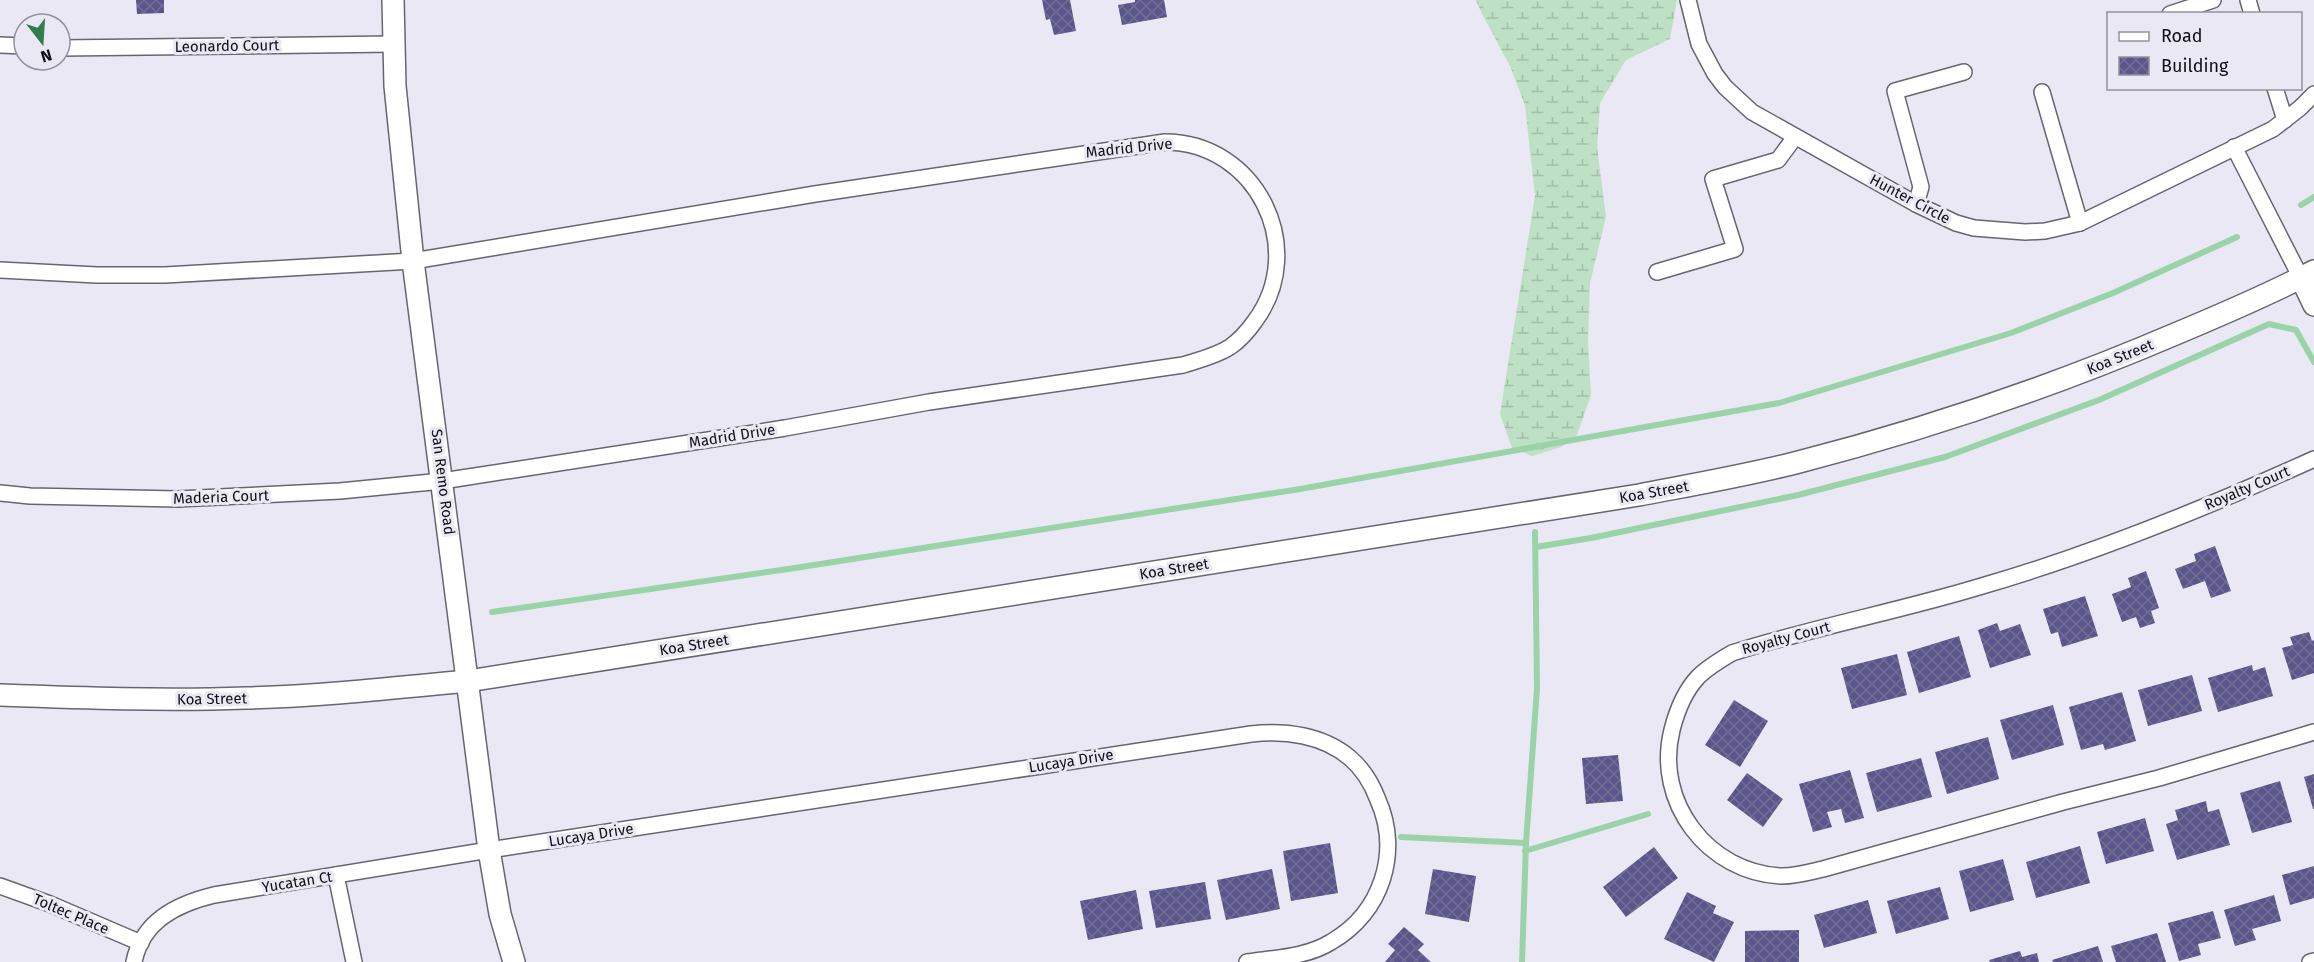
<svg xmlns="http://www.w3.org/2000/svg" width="2314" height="962" font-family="'Fira Sans',sans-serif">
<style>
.wetland{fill:url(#wetland-marsh)}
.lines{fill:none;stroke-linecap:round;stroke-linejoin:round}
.stream{stroke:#9ad3a8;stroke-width:6}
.building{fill:url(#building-cross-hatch)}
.street-casing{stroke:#666671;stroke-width:18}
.secondary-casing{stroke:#666671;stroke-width:24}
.street{stroke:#fff;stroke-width:15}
.secondary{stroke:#fff;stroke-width:21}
.labels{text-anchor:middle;stroke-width:6;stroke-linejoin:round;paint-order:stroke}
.street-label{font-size:15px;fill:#111014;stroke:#e9e8f4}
</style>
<defs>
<pattern id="wetland-marsh" width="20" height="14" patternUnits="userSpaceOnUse" patternTransform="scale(1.5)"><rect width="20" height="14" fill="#bee0c5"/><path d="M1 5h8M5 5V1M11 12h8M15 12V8" fill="none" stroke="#a2bfa8"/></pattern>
<pattern id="building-cross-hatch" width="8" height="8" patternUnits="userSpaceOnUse" patternTransform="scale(1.5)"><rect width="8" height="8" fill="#5a558a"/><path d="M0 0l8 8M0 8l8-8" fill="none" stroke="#726e96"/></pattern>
</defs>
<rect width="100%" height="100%" fill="#e9e8f4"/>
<!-- wetland -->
<polygon class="wetland" points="1476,0 1677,0 1670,39 1626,60 1600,103 1597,147 1606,217 1590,283 1588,341 1591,395 1577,435 1561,447 1532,456 1512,448 1500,414 1535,196 1525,105 1510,66 1482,14"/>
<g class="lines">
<!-- stream -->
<g class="stream">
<polyline points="2301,205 2314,197"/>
<polyline points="1536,547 1591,538 1798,495 1945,457 2099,400 2269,324 2296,330 2314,362"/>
<polyline points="492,612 795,568 1300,489 1779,403 2011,333 2113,293 2237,237"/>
<polyline points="1401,837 1526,843"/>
<polyline points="1525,851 1648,814"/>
<polyline points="1522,962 1526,843 1537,688 1535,532"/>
</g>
</g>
<!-- building -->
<g class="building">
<polygon points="136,0 164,0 164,13 137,14"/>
<polygon points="1042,0 1070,0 1076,31 1054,35 1050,19 1046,20"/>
<polygon points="1135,0 1164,0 1167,17 1122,25 1118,5 1135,2"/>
<polygon points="2215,546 2231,591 2211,598 2205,581 2183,589 2175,569 2196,561 2194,554"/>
<polygon points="2146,571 2159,608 2151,611 2155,623 2140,628 2136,617 2122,622 2112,594 2131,587 2128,578"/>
<polygon points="2085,596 2098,636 2062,647 2058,632 2051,634 2043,609"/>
<polygon points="1997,623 2000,631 2020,624 2031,655 1990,668 1978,630"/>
<polygon points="2309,632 2312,641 2314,640 2314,673 2292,680 2282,648 2293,645 2290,637"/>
<polygon points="1959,636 1971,677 1919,693 1907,652"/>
<polygon points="1897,654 1907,695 1852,709 1841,668"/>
<polygon points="2252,665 2253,671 2265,667 2273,696 2218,712 2208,678"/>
<polygon points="2192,675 2202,711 2148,726 2138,690"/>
<polygon points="2122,692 2136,741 2105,750 2103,744 2081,750 2069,707"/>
<polygon points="1734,700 1768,721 1740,767 1705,745"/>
<polygon points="2053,705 2064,745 2012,760 2000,720"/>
<polygon points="1988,737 1999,779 1947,794 1935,752"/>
<polygon points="1618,755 1623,801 1586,804 1582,758"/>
<polygon points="1921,758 1932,797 1877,812 1866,773"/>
<polygon points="1850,770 1864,818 1845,823 1841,809 1827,812 1832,827 1813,832 1799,784"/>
<polygon points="1747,773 1783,799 1763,827 1727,800"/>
<polygon points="2314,774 2314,809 2313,809 2304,777"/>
<polygon points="2280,781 2292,822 2252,833 2240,793"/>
<polygon points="2206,801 2208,812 2219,809 2230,845 2177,860 2166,824 2178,820 2175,810"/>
<polygon points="2145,818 2154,851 2106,864 2097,832"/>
<polygon points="1330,843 1338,893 1291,901 1283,851"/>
<polygon points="2080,846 2090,883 2036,898 2026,862"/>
<polygon points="1654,847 1678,878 1626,917 1603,887"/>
<polygon points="2003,859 2014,900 1970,912 1959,871"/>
<polygon points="2314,866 2314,898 2290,905 2282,875"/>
<polygon points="1272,869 1280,909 1226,920 1217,880"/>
<polygon points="1433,869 1476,876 1469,922 1425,914"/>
<polygon points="1205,882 1211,919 1156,928 1149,891"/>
<polygon points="1940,887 1949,919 1896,934 1887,901"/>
<polygon points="1136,890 1143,929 1088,940 1080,901"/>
<polygon points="1687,892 1716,906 1713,913 1734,922 1714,962 1664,939"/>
<polygon points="2274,895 2281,921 2252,929 2256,940 2235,946 2224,910"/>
<polygon points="1868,900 1877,933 1824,948 1814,915"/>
<polygon points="2213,911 2221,938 2198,944 2201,955 2179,961 2168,923"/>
<polygon points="1404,927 1424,944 1418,950 1431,962 1385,962 1395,950 1388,944"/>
<polygon points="1799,930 1799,962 1745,962 1745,931"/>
<polygon points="2157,933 2166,962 2116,962 2111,946"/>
<polygon points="2098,946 2103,962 2053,962 2052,960"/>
<polygon points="2020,951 2022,957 2037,953 2039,962 1990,962 1989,960"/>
</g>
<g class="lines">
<!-- street casing -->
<g class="street-casing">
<g id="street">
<polyline points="1688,0 1699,44 1715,74 1725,87 1752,112 1916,204 1956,223 1974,228 2025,232 2045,231 2080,223 2273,129 2300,108 2314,94"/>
<polyline points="2248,0 2252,14"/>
<polyline points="2170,14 2213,0"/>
<polyline points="0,45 24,46"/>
<polyline points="60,48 394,44"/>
<polyline points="2275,88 2285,120"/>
<polyline points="2042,92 2080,223"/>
<polyline points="2234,147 2301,278"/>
<polyline points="1916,204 1921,187 1895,91 1964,72"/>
<path d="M0 270 97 275H165L413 261 815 194 1165 142C1256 142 1309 248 1255 321 1248 331 1240 340 1230 347 1216 356 1199 360 1183 365L929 402 785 428 442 481 340 491 178 499 30 496 0 493"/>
<polyline points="1657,272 1735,249 1713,179 1778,160 1795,137"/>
<path d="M2314 459C2206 508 2096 553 1982 586 1900 611 1814 627 1732 653 1720 660 1708 667 1698 677 1684 692 1677 710 1672 730 1654 802 1708 873 1782 876 1796 876 1810 872 1823 869L2063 802 2159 778 2314 732"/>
<polyline points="336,875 354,962"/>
<polyline points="0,886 50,904 141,943"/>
<path d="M134 962C142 921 177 904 214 895L489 850 1251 734C1285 730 1323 735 1350 758 1363 769 1372 784 1378 800 1401 852 1382 913 1331 942 1307 957 1275 958 1247 962"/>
<polyline points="2310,962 2314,961"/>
</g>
</g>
<!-- secondary casing -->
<g class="secondary-casing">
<g id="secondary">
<polyline points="393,0 395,86 413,261 489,850 500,914 514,962"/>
<polyline points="2301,278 2314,305"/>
<path d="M0 695C82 698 164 701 246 698 320 696 394 688 468 681L1639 495C1691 485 1743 476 1795 463 1924 430 2051 387 2173 335 2221 315 2268 295 2314 271"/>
</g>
</g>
<!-- street -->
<use href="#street" class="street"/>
<!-- secondary -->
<use href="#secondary" class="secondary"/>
</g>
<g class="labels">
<!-- street labels -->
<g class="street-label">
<text transform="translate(227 46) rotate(-1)" y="5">Leonardo Court</text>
<text transform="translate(1129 148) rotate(-6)" y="5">Madrid Drive</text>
<text transform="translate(1910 199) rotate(28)" y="5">Hunter Circle</text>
<text transform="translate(2120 357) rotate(-22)" y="5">Koa Street</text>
<text transform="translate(732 436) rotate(-9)" y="5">Madrid Drive</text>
<text transform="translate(443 482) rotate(83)" y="5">San Remo Road</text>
<text transform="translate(2247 488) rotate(-23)" y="5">Royalty Court</text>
<text transform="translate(1654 492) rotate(-10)" y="5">Koa Street</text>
<text transform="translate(221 497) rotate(-2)" y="5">Maderia Court</text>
<text transform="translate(1174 569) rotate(-9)" y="5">Koa Street</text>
<text transform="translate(1786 638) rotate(-15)" y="5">Royalty Court</text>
<text transform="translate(694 645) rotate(-9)" y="5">Koa Street</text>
<text transform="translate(212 699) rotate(-1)" y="5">Koa Street</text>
<text transform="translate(1071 761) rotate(-9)" y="5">Lucaya Drive</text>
<text transform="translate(591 835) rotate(-9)" y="5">Lucaya Drive</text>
<text transform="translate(297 882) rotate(-9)" y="5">Yucatan Ct</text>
<text transform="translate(71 914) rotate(23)" y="5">Toltec Place</text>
</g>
</g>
<!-- legend -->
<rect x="2107" y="12" width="195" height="78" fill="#e9e8f4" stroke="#93929a" stroke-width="1.5"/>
<rect x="2119" y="32" width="30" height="9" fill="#ffffff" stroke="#93929a" stroke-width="1.5"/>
<text x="2161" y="42" font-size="18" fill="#111014">Road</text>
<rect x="2119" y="57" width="30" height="18" fill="url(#building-cross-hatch)" stroke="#93929a" stroke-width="1.5"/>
<text x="2161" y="72" font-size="18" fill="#111014">Building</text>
<!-- north arrow -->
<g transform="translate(42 42) rotate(163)"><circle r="28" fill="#e9e8f4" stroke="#93929a" stroke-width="1.5"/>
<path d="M0-4.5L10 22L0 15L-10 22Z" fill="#317d4b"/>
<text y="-9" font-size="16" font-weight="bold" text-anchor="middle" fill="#111014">N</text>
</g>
</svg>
